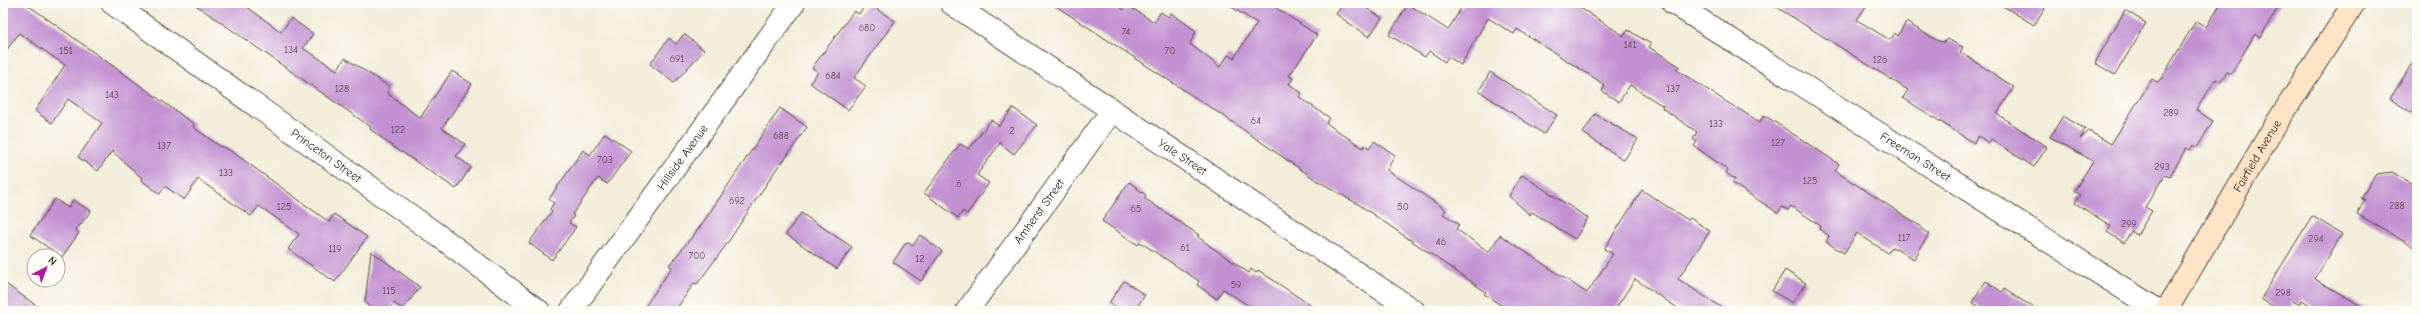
<svg xmlns="http://www.w3.org/2000/svg" width="2420" height="314" font-family="'Comic Neue',sans-serif">
<style>
.building{fill:#c291d1}
.lines{fill:none;stroke-linecap:round;stroke-linejoin:round}
.street-casing{stroke:#56473a;stroke-width:24}
.secondary-casing{stroke:#56473a;stroke-width:24}
.street{stroke:#fff;stroke-width:22}
.secondary{stroke:#fee4c6;stroke-width:22}
.labels{text-anchor:middle;stroke-width:3;stroke-linejoin:round;paint-order:stroke}
.number-label{font-size:10px;fill:#5d444b}
.street-label{font-size:12px;fill:#3b2a1e;stroke:#fdfcf7}
</style>
<rect width="100%" height="100%" fill="#fdfcf7"/>
<filter id="ink" filterUnits="userSpaceOnUse"><feTurbulence type="fractalNoise" baseFrequency=".025" numOctaves="2"/><feDisplacementMap in="SourceGraphic" scale="8" xChannelSelector="R" yChannelSelector="G"/><feConvolveMatrix kernelMatrix="1 2 1 2 8 2 1 2 1" color-interpolation-filters="sRGB"/></filter>
<filter id="wash" filterUnits="userSpaceOnUse"><feTurbulence type="fractalNoise" baseFrequency=".012" numOctaves="4" result="noise"/><feDisplacementMap in="SourceGraphic" scale="16" xChannelSelector="R" yChannelSelector="G"/><feGaussianBlur stdDeviation="0.9" result="paint"/><feColorMatrix in="noise" values="0 0 0 0 0 0 0 0 0 0 0 0 0 0 0 0 0 1.4 0 .05"/><feComposite in="paint" operator="in"/></filter>
<g filter="url(#wash)">
<rect width="100%" height="100%" fill="#f1edd8"/>
<g id="blocks">
<!-- building -->
<g class="building">
<polygon points="3,3 25,3 194,124 193,127 221,147 222,146 234,153 329,222 334,214 367,237 335,282 288,249 299,234 259,206 251,216 198,179 184,200 165,186 160,194 141,180 142,178 112,151 98,171 78,157 102,123 68,99 52,123 35,111 65,65 19,33 3,55"/>
<polygon points="193,3 242,3 281,32 291,18 313,34 303,48 337,70 345,58 390,87 387,93 420,118 452,71 472,84 442,128 465,144 456,156 471,167 456,189 402,152 401,153 370,129 371,127"/>
<polygon points="867,3 895,21 854,78 866,86 848,110 810,83 818,72 812,68 854,11 859,14"/>
<polygon points="1051,3 1115,3 1124,10 1127,5 1154,22 1161,12 1168,17 1171,13 1196,31 1190,44 1220,67 1228,55 1234,58 1257,23 1225,3 1269,3 1317,35 1289,76 1293,78 1289,84 1302,93 1299,97 1330,118 1326,123 1363,148 1365,145 1369,148 1374,141 1395,155 1387,170 1446,210 1443,214 1459,224 1456,229 1489,252 1500,235 1587,293 1613,254 1604,249 1642,190 1688,220 1690,218 1710,231 1678,279 1727,311 1682,311 1635,279 1614,311 1510,311 1484,294 1486,292 1361,206 1313,178 1225,117"/>
<polygon points="1344,3 1359,3 1382,18 1369,37 1336,14"/>
<polygon points="1464,3 1573,3 1624,36 1628,30 1651,44 1649,47 1679,66 1677,70 1725,101 1760,122 1764,115 1839,164 1835,171 1922,227 1921,229 1929,234 1914,259 1892,247 1888,253 1857,233 1844,253 1826,242 1829,236 1819,229 1821,226 1791,206 1788,210 1782,207 1778,213 1732,183 1735,179 1726,173 1728,170 1694,146 1697,142 1693,139 1697,132 1662,108 1663,106 1630,85 1619,102 1602,91 1605,86 1596,79 1517,29 1514,34 1488,18 1461,65 1449,57 1445,62 1429,51 1425,57 1389,35 1408,4 1448,30"/>
<polygon points="1770,3 1868,3 1857,20 1890,40 1895,33 1898,36 1906,22 1938,41 1944,42 1947,39 1963,47 1960,52 2014,87 1997,114 2047,147 2034,167 1991,139 1989,143 1978,136 1974,143 1903,98 1908,90"/>
<polygon points="1998,3 2048,3 2034,25"/>
<polygon points="2221,3 2281,3 2260,38 2255,34 2231,74 2227,72 2221,82 2216,79 2196,110 2213,121 2197,148 2193,145 2190,150 2186,148 2170,177 2165,175 2145,207 2152,211 2137,235 2131,231 2124,243 2107,232 2111,226 2075,203 2080,195 2074,191 2093,161 2050,137 2063,116 2085,129 2080,139 2089,131 2111,144 2152,79 2157,82 2161,79 2196,21 2206,27"/>
<polygon points="2125,10 2146,23 2115,75 2095,63"/>
<polygon points="684,34 704,50 674,83 650,64 669,38 676,44"/>
<polygon points="2417,55 2417,116 2390,99"/>
<polygon points="1490,72 1557,115 1544,134 1479,91"/>
<polygon points="780,108 807,127 782,163 781,162 724,248 697,284 694,283 675,311 642,311 672,267 669,265 700,227"/>
<polygon points="1013,108 1037,125 1014,154 1000,143 977,175 989,183 967,214 963,211 958,218 924,193 960,144 969,149 991,120 999,126"/>
<polygon points="1595,114 1638,139 1624,160 1583,133"/>
<polygon points="605,133 631,151 607,184 598,178 572,215 574,216 569,223 576,227 552,260 529,243 552,211 550,209 554,203 549,199 583,150 590,155"/>
<polygon points="2392,172 2417,187 2417,249 2357,214 2365,200 2361,198 2376,174"/>
<polygon points="1522,175 1588,218 1575,239 1532,212 1530,215 1509,196"/>
<polygon points="1129,182 1146,195 1144,198 1199,235 1197,236 1210,246 1249,273 1251,269 1256,273 1258,270 1319,311 1257,311 1223,289 1217,299 1197,285 1199,281 1140,242 1138,245 1102,221"/>
<polygon points="55,199 68,208 73,200 91,211 76,230 79,233 62,257 30,235"/>
<polygon points="801,213 852,247 837,269 786,234"/>
<polygon points="2312,216 2342,234 2315,279 2370,311 2320,311 2302,300 2300,305 2293,301 2287,311 2281,311 2261,299"/>
<polygon points="920,235 942,251 921,281 893,262 905,244 908,243 913,246"/>
<polygon points="371,251 420,287 403,309 394,303 388,311 375,311 365,303"/>
<polygon points="1785,270 1806,283 1792,303 1772,291"/>
<polygon points="1124,281 1145,295 1134,311 1121,311 1109,303"/>
<polygon points="1986,281 2002,292 2004,289 2039,311 1985,311 1972,302"/>
<polygon points="3,282 44,311 3,311"/>
</g>
</g>
</g>
<g filter="url(#ink)">
<use href="#blocks" fill-opacity="0" stroke="#56473a" stroke-width="1"/>
<g class="lines">
<!-- street casing -->
<g class="street-casing">
<g id="street">
<path id="s1" d="M112 3 446 241 539 311"/>
<path id="s2" d="M951 3 1414 311"/>
<path id="s3" d="M1673 3 2159 311"/>
<path id="s4" d="M571 311 794 3"/>
<path id="s5" d="M967 311 1111 112"/>
</g>
</g>
<!-- secondary casing -->
<g class="secondary-casing">
<g id="secondary">
<path id="s6" d="M2166 311 2271 132 2354 3"/>
</g>
</g>
<!-- street -->
<use href="#street" class="street"/>
<!-- secondary -->
<use href="#secondary" class="secondary"/>
</g>
</g>
<g class="labels">
<!-- number labels -->
<g class="number-label">
<text x="867" y="31">680</text>
<text x="1126" y="35">74</text>
<text x="1630" y="48">141</text>
<text x="291" y="53">134</text>
<text x="66" y="54">151</text>
<text x="1170" y="54">70</text>
<text x="677" y="62">691</text>
<text x="1880" y="63">126</text>
<text x="833" y="79">684</text>
<text x="342" y="92">128</text>
<text x="1673" y="92">137</text>
<text x="112" y="98">143</text>
<text x="2171" y="116">289</text>
<text x="1256" y="124">64</text>
<text x="1716" y="127">133</text>
<text x="398" y="133">122</text>
<text x="1012" y="134">2</text>
<text x="781" y="139">688</text>
<text x="1778" y="146">127</text>
<text x="164" y="149">137</text>
<text x="605" y="163">703</text>
<text x="2162" y="170">293</text>
<text x="226" y="176">133</text>
<text x="1810" y="184">125</text>
<text x="959" y="187">6</text>
<text x="737" y="204">692</text>
<text x="2397" y="209">288</text>
<text x="284" y="210">125</text>
<text x="1403" y="210">50</text>
<text x="1136" y="212">65</text>
<text x="2129" y="227">299</text>
<text x="1904" y="241">117</text>
<text x="2316" y="242">294</text>
<text x="1441" y="245">46</text>
<text x="1185" y="251">61</text>
<text x="335" y="252">119</text>
<text x="697" y="259">700</text>
<text x="920" y="262">12</text>
<text x="1236" y="288">59</text>
<text x="389" y="294">115</text>
<text x="2283" y="296">298</text>
</g>
<!-- street labels -->
<g class="street-label">
<text dy="4" stroke="none"><textPath href="#s1" startOffset="263">Princeton Street</textPath></text>
<text dy="4" stroke="none"><textPath href="#s6" startOffset="180">Fairfield Avenue</textPath></text>
<text dy="4" stroke="none"><textPath href="#s4" startOffset="190">Hillside Avenue</textPath></text>
<text dy="4" stroke="none"><textPath href="#s2" startOffset="278">Yale Street</textPath></text>
<text dy="4" stroke="none"><textPath href="#s3" startOffset="287">Freeman Street</textPath></text>
<text dy="4" stroke="none"><textPath href="#s5" startOffset="123">Amherst Street</textPath></text>
</g>
</g>
<!-- margin -->
<rect width="2420" height="314" fill="none" stroke="#fdfcf7" stroke-width="16"/>
<!-- north arrow -->
<g transform="translate(46 268) rotate(42)"><circle r="19" fill="#fdfcf7" stroke="#afa8a0"/>
<path d="M0-3L7 15L0 10L-7 15Z" fill="#b5179e"/>
<text y="-6" font-size="11" font-weight="bold" text-anchor="middle" fill="#3b2a1e">N</text>
</g>
</svg>
